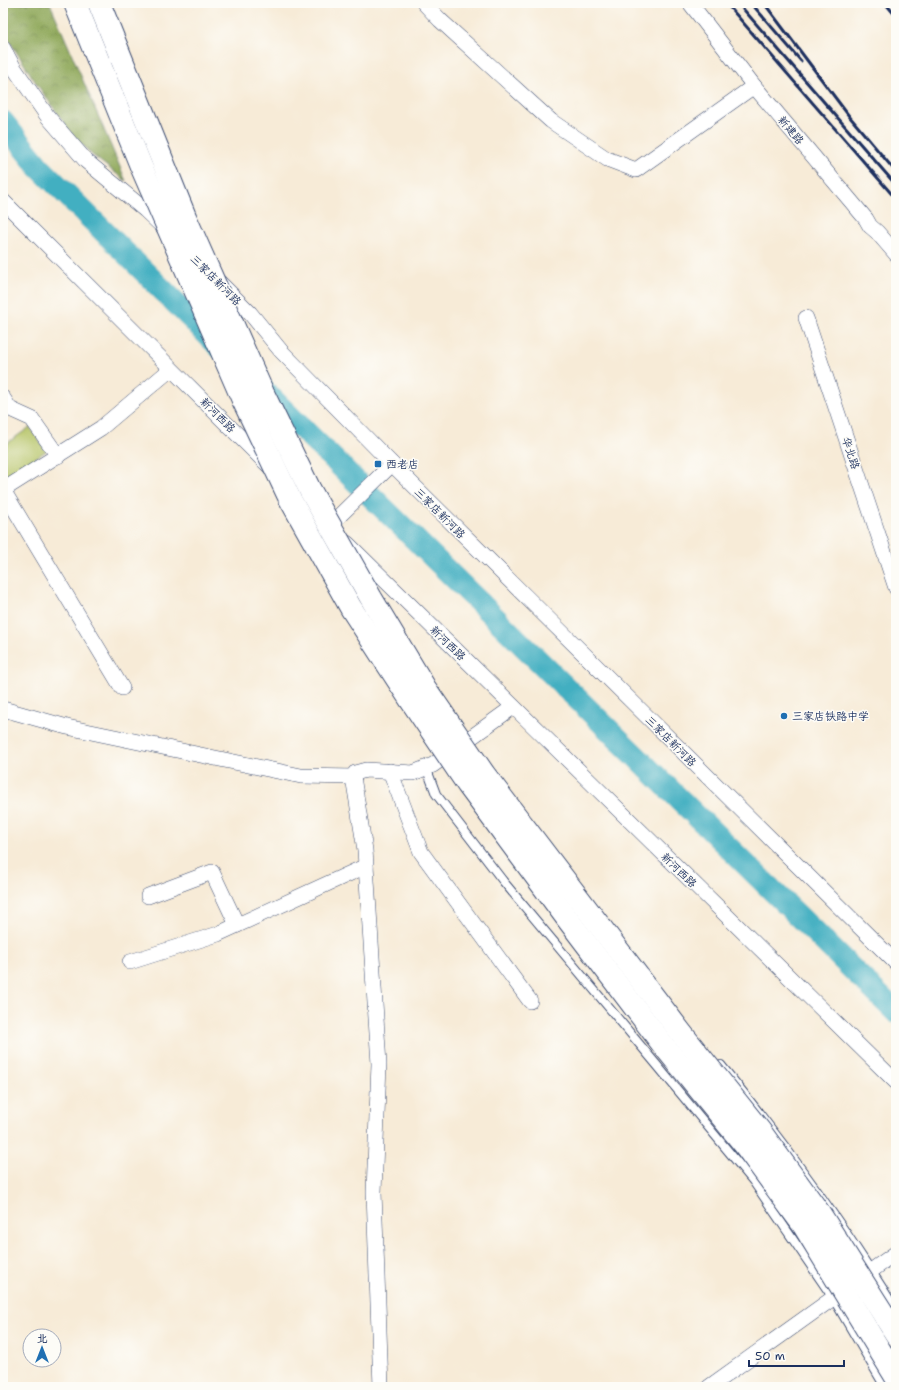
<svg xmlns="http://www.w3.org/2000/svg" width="899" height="1390" font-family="'Shantell Sans','LXGW WenKai TC',sans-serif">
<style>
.forest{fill:url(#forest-crowns);stroke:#556c5c}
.pitch{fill:#b4c264;stroke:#687861}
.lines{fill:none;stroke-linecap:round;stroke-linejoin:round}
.river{stroke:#43afc1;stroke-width:23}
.service-casing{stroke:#3c4b70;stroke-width:10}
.minor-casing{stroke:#3c4b70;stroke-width:16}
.service{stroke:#fff;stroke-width:8}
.minor{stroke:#fff;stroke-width:15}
.rail{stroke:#1b2f5e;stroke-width:3}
.motorway-bridge-casing{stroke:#3c4b70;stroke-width:24;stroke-linecap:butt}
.motorway-bridge{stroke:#fff;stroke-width:22}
.poi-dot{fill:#1f6fb2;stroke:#fdfcf7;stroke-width:1.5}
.labels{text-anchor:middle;stroke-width:3;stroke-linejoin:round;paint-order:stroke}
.street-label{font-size:11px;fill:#1b2f5e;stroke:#fdfcf7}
.poi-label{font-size:11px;fill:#1b2f5e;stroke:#fdfcf7;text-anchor:start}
</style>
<defs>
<pattern id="forest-crowns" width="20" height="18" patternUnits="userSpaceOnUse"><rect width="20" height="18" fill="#8fa85a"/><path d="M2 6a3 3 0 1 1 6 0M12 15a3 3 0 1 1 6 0" fill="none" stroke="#74894e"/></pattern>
</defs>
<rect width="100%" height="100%" fill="#fdfcf7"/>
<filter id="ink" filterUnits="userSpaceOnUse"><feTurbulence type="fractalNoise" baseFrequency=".025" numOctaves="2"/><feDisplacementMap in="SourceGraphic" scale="8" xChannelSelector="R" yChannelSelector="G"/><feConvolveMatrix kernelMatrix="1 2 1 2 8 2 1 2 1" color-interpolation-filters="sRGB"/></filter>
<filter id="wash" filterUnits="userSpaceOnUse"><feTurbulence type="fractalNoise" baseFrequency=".012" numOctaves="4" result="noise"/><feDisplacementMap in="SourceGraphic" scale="16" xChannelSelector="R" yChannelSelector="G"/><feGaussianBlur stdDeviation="0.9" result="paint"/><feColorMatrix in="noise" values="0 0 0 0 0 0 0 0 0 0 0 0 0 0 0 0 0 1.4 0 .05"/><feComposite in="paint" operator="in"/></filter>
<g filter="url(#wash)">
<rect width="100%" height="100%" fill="#f7ebd7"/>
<!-- forest -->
<polygon class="forest" points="3,3 50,3 126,181 92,155 72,134 38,86 3,31"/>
<!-- pitch -->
<polygon class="pitch" points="30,427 46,451 3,480 3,446"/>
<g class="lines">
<!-- river -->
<g class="river">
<polyline points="3,122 39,167 221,348"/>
<polyline points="261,388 896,1012"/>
</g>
</g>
</g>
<g filter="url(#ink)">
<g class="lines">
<!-- service casing -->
<g class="service-casing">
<g id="service">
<polyline points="426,767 436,794 503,881 656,1064 753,1181 833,1298 885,1387"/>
<path d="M721 1065C785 1143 843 1224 896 1310"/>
</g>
</g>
<!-- minor casing -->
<g class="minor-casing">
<g id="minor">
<polyline points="424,3 440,20 551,121 607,159 636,170 754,86"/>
<polyline points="690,3 754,86 866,219 870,226 877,232 896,254"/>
<polyline points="3,48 14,68 48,117 86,161 145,210 165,229"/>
<polyline points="3,201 270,467"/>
<polyline points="218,281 250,313 281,351 392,464 896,963"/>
<polyline points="806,318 896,588"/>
<polyline points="3,398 10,409 32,419 58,456"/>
<polyline points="329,526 392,464"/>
<polyline points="347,543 896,1082"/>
<polyline points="122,688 3,490 101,428 171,369"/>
<polyline points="3,709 67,727 301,776 353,777 355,773 366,770 413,773 433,765 513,707"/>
<polyline points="390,771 421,852 530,1001"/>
<polyline points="353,777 365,850 379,1064 374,1192 381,1387"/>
<polyline points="148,896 212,872 237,925"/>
<polyline points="130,962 218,934 366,866"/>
<polyline points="709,1387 896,1253"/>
</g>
</g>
<!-- service -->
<use href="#service" class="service"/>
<!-- minor -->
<use href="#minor" class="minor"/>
<!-- rail -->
<g class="rail">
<polyline points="726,3 896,199"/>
<polyline points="738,3 896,185"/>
<polyline points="751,3 801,61"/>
<polyline points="764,3 849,116 896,172"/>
<polyline points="885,3 896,16"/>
</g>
<!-- motorway-bridge casing -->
<g class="motorway-bridge-casing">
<g id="motorway-bridge">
<polyline points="75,3 141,166 243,400 290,499 351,608 410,699 468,785 569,921 664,1046 744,1144 804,1226 896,1377"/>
<polyline points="99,3 186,219 263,393 310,490 371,598 425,688 484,774 682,1034 760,1131 820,1214 896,1334"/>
</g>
</g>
<!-- motorway-bridge -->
<use href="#motorway-bridge" class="motorway-bridge"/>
</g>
</g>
<!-- markers -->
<g class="poi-dot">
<rect x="374" y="460" width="8" height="8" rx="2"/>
<circle cx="784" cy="716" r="4"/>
</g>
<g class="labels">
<!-- street labels -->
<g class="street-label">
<text transform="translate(791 130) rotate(50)" y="4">新建路</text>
<text transform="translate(216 280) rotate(45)" y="4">三家店新河路</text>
<text transform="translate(218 415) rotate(45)" y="4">新河西路</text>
<text transform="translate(851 453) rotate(72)" y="4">华北路</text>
<text transform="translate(440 513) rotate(45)" y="4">三家店新河路</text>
<text transform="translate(448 643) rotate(44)" y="4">新河西路</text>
<text transform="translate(671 741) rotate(45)" y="4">三家店新河路</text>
<text transform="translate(679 870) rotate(44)" y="4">新河西路</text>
</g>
<!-- poi labels -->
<g class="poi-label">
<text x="386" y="468">西老店</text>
<text x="792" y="720">三家店铁路中学</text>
</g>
</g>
<!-- margin -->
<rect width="899" height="1390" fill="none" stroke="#fdfcf7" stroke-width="16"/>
<!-- north arrow -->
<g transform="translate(42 1348)"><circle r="19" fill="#fdfcf7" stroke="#a3aaba"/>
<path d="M0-3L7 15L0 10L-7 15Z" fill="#1f6fb2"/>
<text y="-6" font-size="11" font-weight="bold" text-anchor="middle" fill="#1b2f5e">北</text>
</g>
<!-- scale -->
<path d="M749 1360v6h95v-6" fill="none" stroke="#1b2f5e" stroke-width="2"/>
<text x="755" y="1360" font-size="12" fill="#1b2f5e" stroke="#fdfcf7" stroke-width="3" paint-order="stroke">50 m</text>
</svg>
